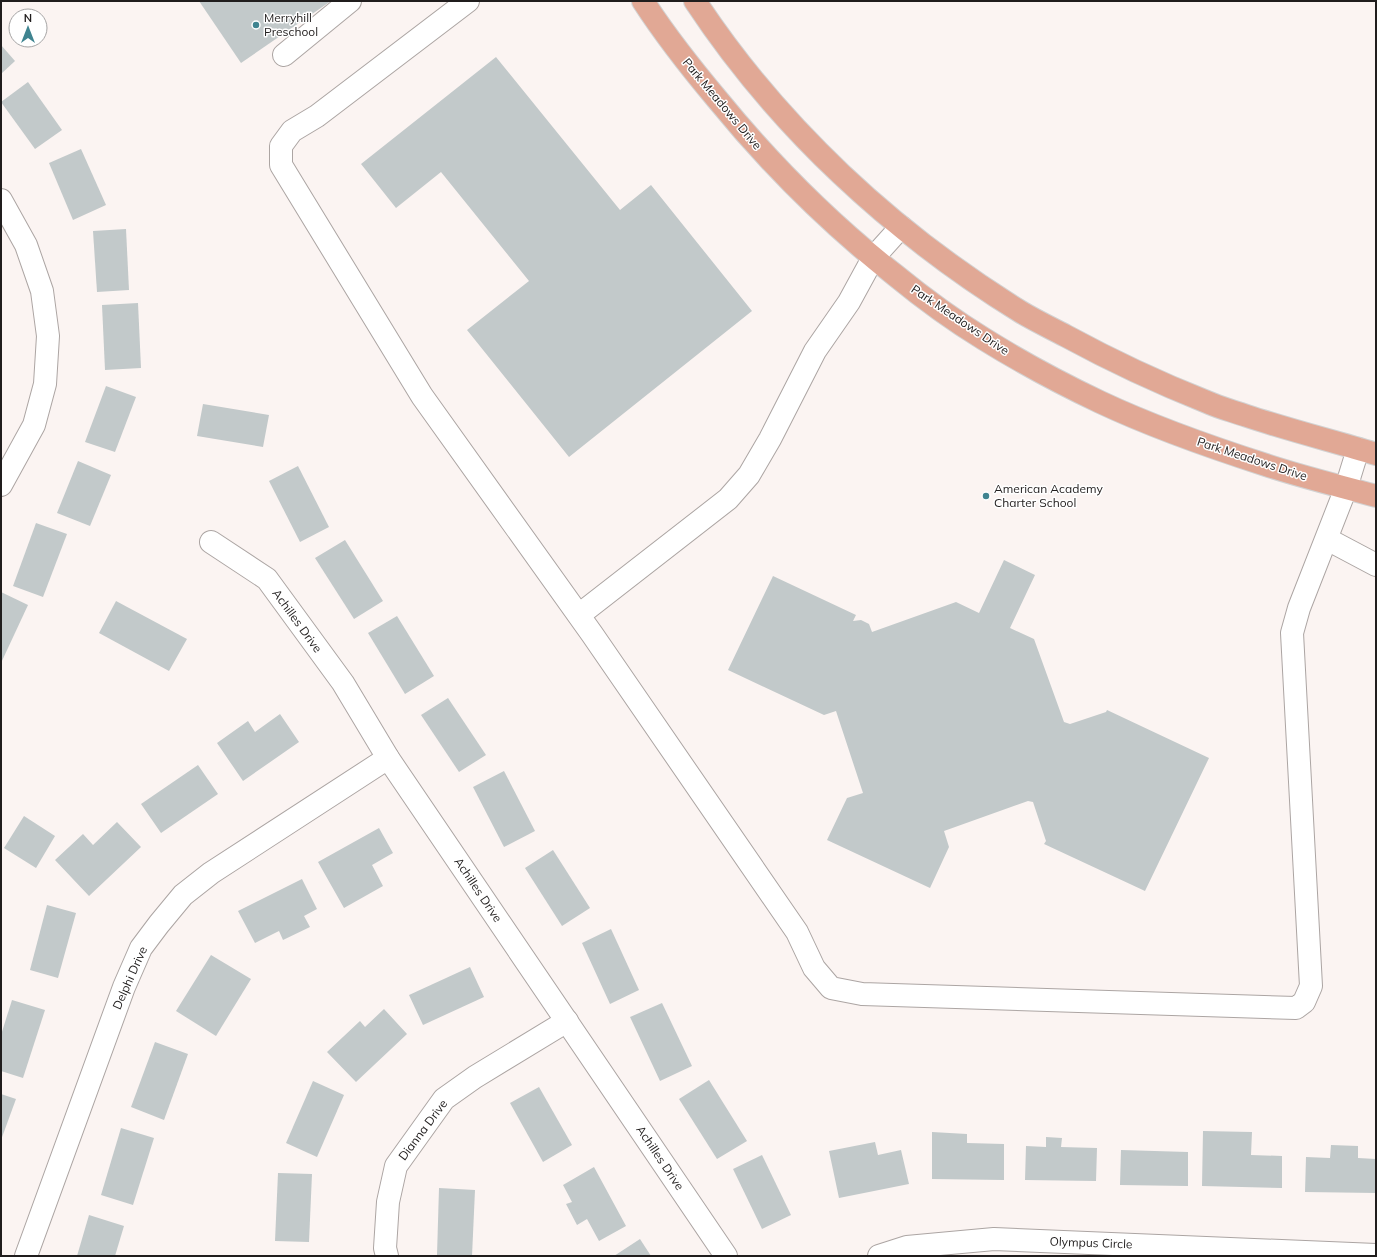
<svg xmlns="http://www.w3.org/2000/svg" width="1377" height="1257" font-family="Mulish,sans-serif">
<style>
.building{fill:#c2c9ca}
.lines{fill:none;stroke-linecap:round;stroke-linejoin:round}
.minor-casing{stroke:#aca5a3;stroke-width:24}
.major-casing{stroke:#d2d2d2;stroke-width:24}
.minor{stroke:#fff;stroke-width:22}
.major{stroke:#e1a895;stroke-width:22}
.poi-dot{fill:#3f8490;stroke:#fff;stroke-width:1.5}
.labels{text-anchor:middle;stroke-width:3;stroke-linejoin:round;paint-order:stroke}
.poi-label{font-size:12px;fill:#201d1d;stroke:#fff;text-anchor:start}
.street-label{font-size:12px;fill:#201d1d;stroke:#fff}
</style>
<rect width="100%" height="100%" fill="#fbf4f2"/>
<!-- building -->
<g class="building">
<polygon points="199,1 331,1 241,63"/>
<polygon points="1,45 15,61 1,74"/>
<polygon points="496,57 620,210 651,185 752,311 569,457 467,330 529,281 441,172 396,208 361,164"/>
<polygon points="28,82 62,130 35,149 1,102"/>
<polygon points="81,149 106,205 73,220 49,163"/>
<polygon points="126,229 129,290 97,292 93,231"/>
<polygon points="138,303 141,368 105,370 102,305"/>
<polygon points="106,386 136,397 115,452 85,442"/>
<polygon points="203,404 269,415 263,447 197,436"/>
<polygon points="78,461 111,475 90,526 57,513"/>
<polygon points="298,466 329,527 300,542 269,481"/>
<polygon points="36,523 67,534 43,597 13,586"/>
<polygon points="345,540 383,601 354,619 315,558"/>
<polygon points="1004,560 1035,575 1010,628 1034,639 1064,722 1070,724 1106,712 1107,710 1209,758 1145,891 1044,844 1046,841 1033,802 1028,801 944,831 949,847 930,888 827,840 847,798 863,793 836,711 824,715 728,670 773,576 856,615 853,621 861,620 869,624 872,632 956,602 979,613"/>
<polygon points="1,592 28,605 1,663"/>
<polygon points="116,601 187,639 169,671 99,633"/>
<polygon points="397,616 434,676 405,694 368,633"/>
<polygon points="448,698 486,755 459,772 421,715"/>
<polygon points="280,714 299,742 243,781 217,743 248,721 255,732"/>
<polygon points="198,765 218,794 161,833 141,804"/>
<polygon points="504,771 535,831 504,847 473,787"/>
<polygon points="24,816 55,836 36,868 4,848"/>
<polygon points="117,822 141,847 89,896 55,860 83,834 93,845"/>
<polygon points="379,828 393,853 372,865 383,886 344,908 318,862"/>
<polygon points="553,850 590,908 562,926 525,868"/>
<polygon points="302,879 317,909 304,916 310,927 283,940 279,931 255,943 238,911"/>
<polygon points="47,905 76,913 58,978 30,970"/>
<polygon points="611,929 639,990 610,1004 582,943"/>
<polygon points="211,955 251,979 216,1036 176,1011"/>
<polygon points="470,967 484,997 423,1025 409,995"/>
<polygon points="12,1000 45,1010 23,1078 1,1071 1,1035"/>
<polygon points="662,1003 692,1066 660,1081 630,1017"/>
<polygon points="384,1009 407,1034 356,1082 327,1052 360,1021 365,1027"/>
<polygon points="155,1042 188,1054 164,1120 131,1107"/>
<polygon points="709,1080 747,1141 717,1159 679,1099"/>
<polygon points="313,1081 344,1095 317,1157 286,1143"/>
<polygon points="539,1087 572,1145 543,1162 510,1103"/>
<polygon points="1,1094 16,1099 1,1140"/>
<polygon points="121,1128 154,1138 133,1205 101,1195"/>
<polygon points="1203,1131 1252,1132 1251,1155 1282,1156 1282,1188 1202,1186"/>
<polygon points="932,1132 967,1134 967,1143 1004,1144 1004,1180 932,1179"/>
<polygon points="1046,1137 1062,1138 1061,1147 1097,1148 1096,1181 1025,1180 1026,1146 1046,1147"/>
<polygon points="875,1142 878,1155 901,1150 909,1184 839,1198 829,1151"/>
<polygon points="1331,1145 1358,1146 1358,1158 1376,1159 1376,1193 1305,1192 1306,1157 1330,1158"/>
<polygon points="1121,1150 1188,1152 1188,1186 1120,1185"/>
<polygon points="762,1155 791,1215 762,1229 733,1169"/>
<polygon points="594,1167 626,1226 599,1241 587,1219 577,1225 566,1204 572,1202 563,1185"/>
<polygon points="278,1173 312,1174 309,1242 275,1241"/>
<polygon points="439,1188 475,1190 472,1256 437,1255"/>
<polygon points="89,1215 124,1226 115,1256 77,1256"/>
<polygon points="640,1239 651,1256 614,1256"/>
</g>
<g class="lines">
<!-- minor casing -->
<g class="minor-casing">
<g id="minor">
<polyline points="468,1 317,116 292,131 281,146 281,165 422,396 592,634 797,932 814,968 831,988 862,994 1296,1008 1304,1002 1311,986 1292,633 1299,608 1346,488 1358,449"/>
<polyline points="284,55 350,1"/>
<polyline points="1,200 26,245 42,291 48,336 45,384 34,425 1,485"/>
<polyline points="1327,539 1376,565"/>
<polyline points="211,542 267,579 343,683 388,758 726,1256"/>
<polyline points="579,615 728,499 749,475 770,439 815,351 849,302 873,258 901,227"/>
<polyline points="26,1256 124,987 141,948 159,924 183,895 211,873 388,758"/>
<polyline points="387,1256 385,1248 388,1202 396,1166 444,1099 475,1077 567,1021"/>
<polyline points="879,1256 907,1247 994,1239 1376,1255"/>
</g>
</g>
<!-- major casing -->
<g class="major-casing">
<g id="major">
<path d="M643 1C665 35 691 68 717 99 770 164 829 223 895 275 923 298 953 320 984 339 1021 362 1060 383 1100 402 1153 427 1210 447 1266 465 1302 477 1340 486 1376 496"/>
<path d="M695 1C778 127 893 233 1021 312 1036 321 1051 328 1066 336 1112 361 1159 383 1207 402 1220 408 1233 411 1247 416 1289 430 1333 441 1376 454"/>
</g>
</g>
<!-- minor -->
<use href="#minor" class="minor"/>
<!-- major -->
<use href="#major" class="major"/>
</g>
<!-- markers -->
<g class="poi-dot">
<circle cx="256" cy="25" r="4"/>
<circle cx="986" cy="496" r="4"/>
</g>
<g class="labels">
<!-- poi labels -->
<g class="poi-label">
<text x="264" y="22">Merryhill<tspan x="264" dy="14">Preschool</tspan></text>
<text x="994" y="493">American Academy<tspan x="994" dy="14">Charter School</tspan></text>
</g>
<!-- street labels -->
<g class="street-label">
<text transform="translate(722 104) rotate(50)" y="4">Park Meadows Drive</text>
<text transform="translate(960 320) rotate(34)" y="4">Park Meadows Drive</text>
<text transform="translate(1252 459) rotate(18)" y="4">Park Meadows Drive</text>
<text transform="translate(297 621) rotate(54)" y="4">Achilles Drive</text>
<text transform="translate(478 890) rotate(56)" y="4">Achilles Drive</text>
<text transform="translate(130 978) rotate(-66)" y="4">Delphi Drive</text>
<text transform="translate(423 1130) rotate(-53)" y="4">Dianna Drive</text>
<text transform="translate(660 1158) rotate(56)" y="4">Achilles Drive</text>
<text transform="translate(1091 1243) rotate(2)" y="4">Olympus Circle</text>
</g>
</g>
<!-- border -->
<rect width="1377" height="1257" fill="none" stroke="#201d1d" stroke-width="4"/>
<!-- north arrow -->
<g transform="translate(28 28)"><circle r="19" fill="#ffffff" stroke="#a6a5a5"/>
<path d="M0-3L7 15L0 10L-7 15Z" fill="#3f8490"/>
<text y="-6" font-size="11" font-weight="bold" text-anchor="middle" fill="#201d1d">N</text>
</g>
</svg>
